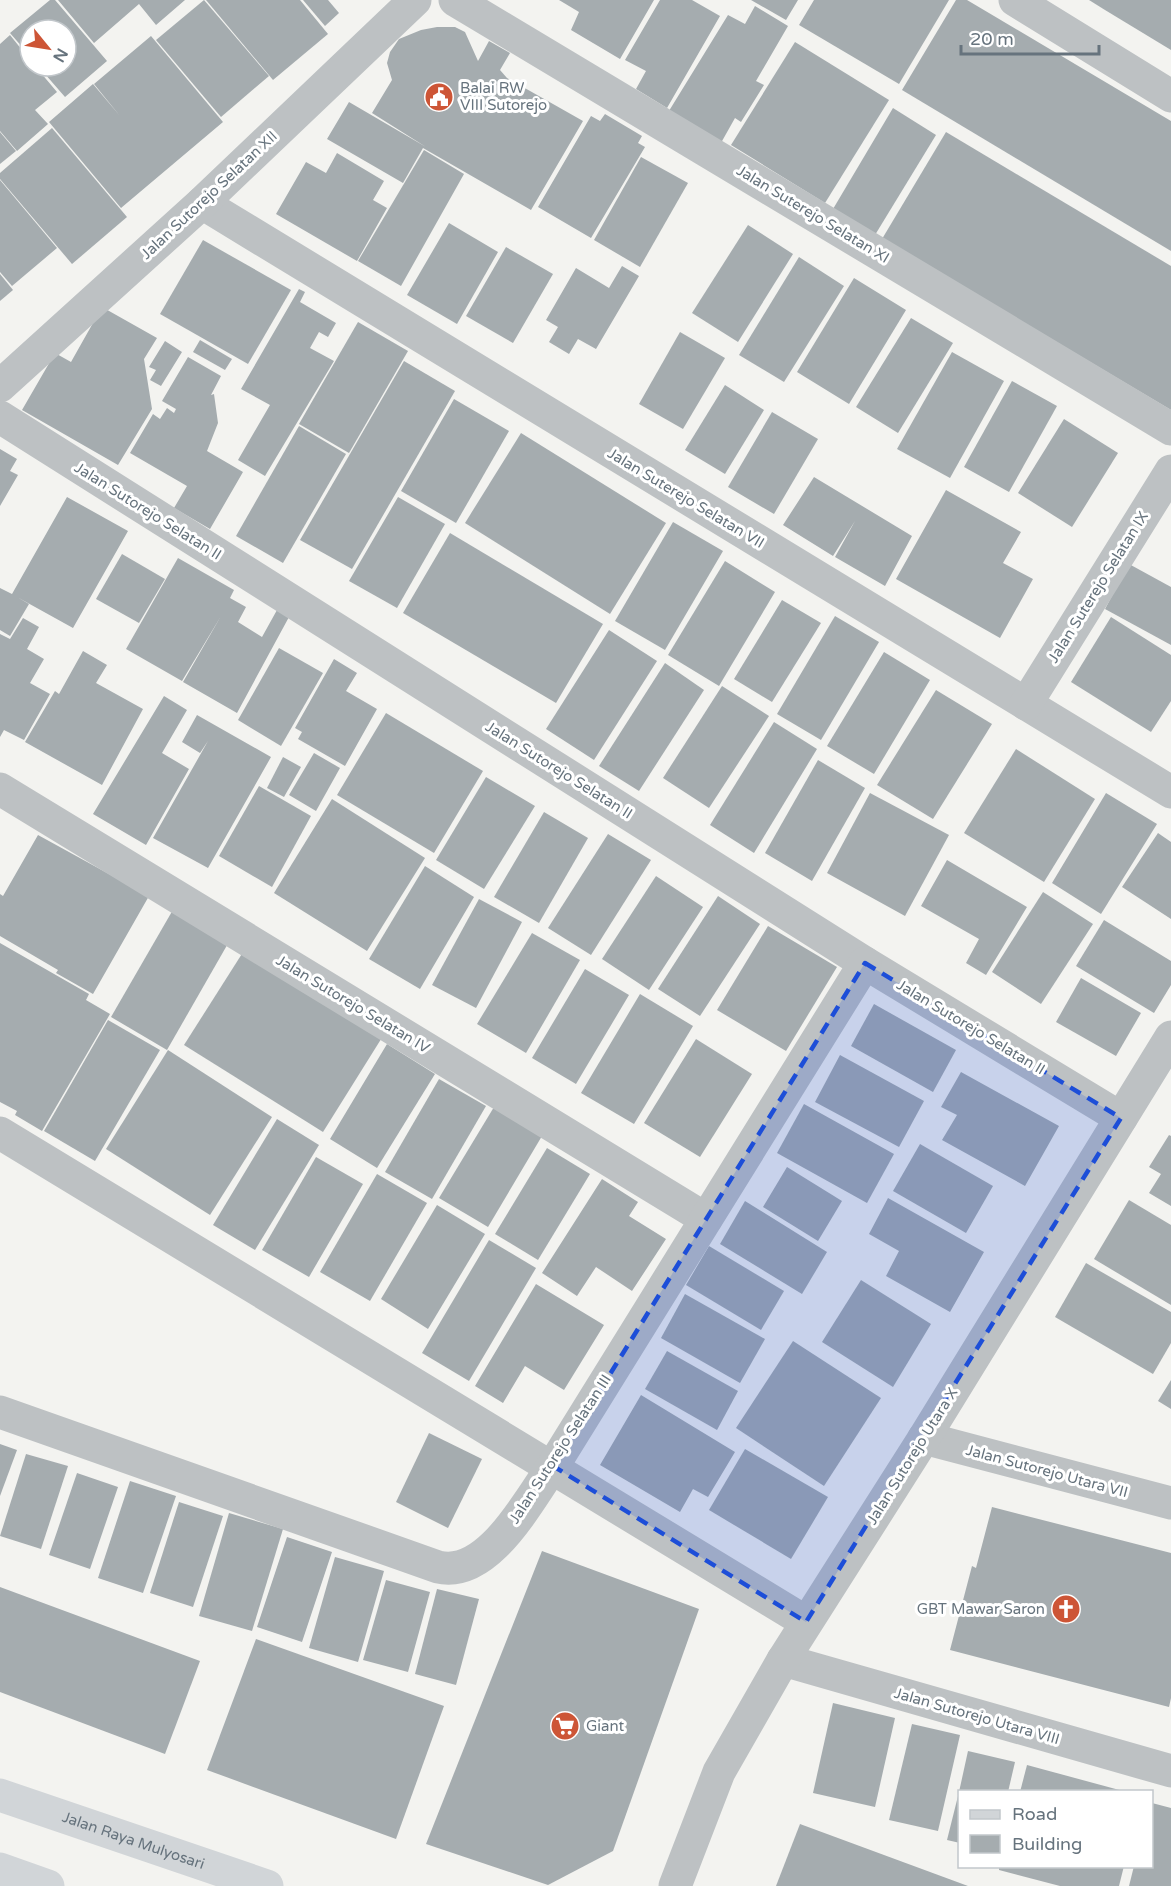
<svg xmlns="http://www.w3.org/2000/svg" width="1171" height="1886" font-family="'Varela Round',sans-serif">
<style>
.building{fill:#a5acaf}
.lines{fill:none;stroke-linecap:round;stroke-linejoin:round}
.street{stroke:#bdc1c3;stroke-width:33}
.secondary{stroke:#d1d5d8;stroke-width:33}
.marked{fill:#1d4ed8;fill-opacity:0.2;stroke:#1d4ed8;stroke-width:4.5;stroke-dasharray:12 8;stroke-linejoin:round}
.labels{text-anchor:middle;stroke-width:6;stroke-linejoin:round;paint-order:stroke}
.poi-label{font-size:15px;fill:#66737d;stroke:#fff;text-anchor:start}
.street-label{font-size:15px;fill:#66737d;stroke:#fff}
</style>
<rect width="100%" height="100%" fill="#f3f3f0"/>
<!-- building -->
<g class="building">
<polygon points="50,0 55,0 107,61 65,97 38,66 66,66 66,30 30,30 30,56 10,33"/>
<polygon points="58,0 185,0 156,25 139,4 94,43"/>
<polygon points="204,0 269,76 221,117 156,40"/>
<polygon points="206,0 300,0 328,34 273,80"/>
<polygon points="303,0 328,0 339,13 325,26"/>
<polygon points="559,0 654,0 620,59 571,30 579,12"/>
<polygon points="660,0 692,0 720,16 667,108 636,89 646,71 625,60"/>
<polygon points="751,0 798,0 786,20"/>
<polygon points="814,0 949,0 899,84 799,25"/>
<polygon points="956,0 967,0 1171,121 1171,251 902,90"/>
<polygon points="1089,0 1171,0 1171,50 1105,10"/>
<polygon points="755,6 788,26 756,81 764,85 741,122 735,118 717,150 664,119 728,15 745,24"/>
<polygon points="437,27 455,27 465,32 478,61 489,41 510,53 500,70 507,78 583,121 531,210 423,148 403,183 327,139 349,102 426,147 372,113 392,80 387,63 390,52 399,39 421,30"/>
<polygon points="10,35 30,60 30,66 35,66 57,92 35,110 48,124 17,151 0,131 0,44"/>
<polygon points="151,36 223,122 121,208 49,122 93,84 120,116 94,84"/>
<polygon points="795,42 889,100 825,203 731,145"/>
<polygon points="893,108 936,135 875,235 833,209"/>
<polygon points="605,114 642,136 638,143 645,147 591,238 538,207 591,116 600,121"/>
<polygon points="52,128 127,217 72,264 0,179 0,173"/>
<polygon points="0,132 16,151 0,164"/>
<polygon points="946,132 1171,266 1171,410 882,239"/>
<polygon points="424,150 464,174 401,286 358,261"/>
<polygon points="337,153 384,181 373,200 387,208 357,261 276,214 306,162 326,173"/>
<polygon points="641,157 688,183 640,267 594,240"/>
<polygon points="0,180 57,248 12,286 0,272"/>
<polygon points="449,223 498,252 457,324 407,295"/>
<polygon points="748,225 793,254 738,342 692,313"/>
<polygon points="203,240 291,290 248,364 160,314"/>
<polygon points="506,247 553,274 513,343 466,316"/>
<polygon points="799,257 844,286 784,382 739,355"/>
<polygon points="622,266 639,276 596,349 578,339 569,354 549,342 558,327 546,320 576,268 609,288"/>
<polygon points="0,274 13,290 0,301"/>
<polygon points="854,278 906,310 849,404 797,372"/>
<polygon points="299,289 305,292 300,302 336,323 328,337 319,332 310,348 334,361 265,476 238,460 270,405 241,389"/>
<polygon points="102,307 157,338 144,359 152,409 118,465 22,410 55,353 71,362"/>
<polygon points="911,318 953,343 898,433 856,407"/>
<polygon points="358,322 408,351 349,453 299,424"/>
<polygon points="680,332 725,358 683,429 639,404"/>
<polygon points="200,340 232,359 225,370 193,352"/>
<polygon points="165,341 182,352 161,386 150,380 156,370 149,367"/>
<polygon points="952,352 1004,381 950,478 897,449"/>
<polygon points="188,357 221,376 211,395 214,394 218,423 207,451 243,472 210,529 174,508 187,486 130,453 153,414 160,419 167,408 174,413 176,409 162,401"/>
<polygon points="404,361 455,391 352,569 300,540"/>
<polygon points="1012,381 1057,406 1009,492 964,467"/>
<polygon points="725,385 764,410 725,474 685,450"/>
<polygon points="454,399 509,431 456,523 401,491"/>
<polygon points="772,412 818,439 774,514 728,487"/>
<polygon points="1064,419 1118,453 1072,527 1018,493"/>
<polygon points="299,426 346,454 283,563 236,536"/>
<polygon points="521,433 666,523 610,614 465,523"/>
<polygon points="0,449 17,459 10,471 18,475 0,506"/>
<polygon points="814,477 912,536 885,586 835,557 855,521 833,556 783,525"/>
<polygon points="946,490 1021,532 1003,563 1033,579 1000,638 896,579"/>
<polygon points="67,497 128,531 73,628 17,597 29,604 10,636 0,630 0,588 12,594"/>
<polygon points="398,497 445,524 397,608 349,581"/>
<polygon points="673,522 723,551 665,650 615,621"/>
<polygon points="450,533 603,624 556,703 403,613"/>
<polygon points="122,554 165,579 139,623 96,599"/>
<polygon points="178,558 234,590 230,598 246,607 238,622 262,637 277,610 289,617 237,713 183,682 221,616 182,681 126,649"/>
<polygon points="725,561 775,592 719,686 668,655"/>
<polygon points="1129,564 1171,587 1171,645 1105,609"/>
<polygon points="782,600 821,623 772,702 734,679"/>
<polygon points="835,616 879,642 821,740 777,714"/>
<polygon points="1111,617 1171,655 1171,701 1151,732 1071,682"/>
<polygon points="23,618 39,627 27,649 44,659 30,683 50,694 24,740 4,730 0,737 0,634 10,639"/>
<polygon points="609,630 657,661 594,760 546,729"/>
<polygon points="279,648 323,673 281,746 238,720"/>
<polygon points="83,651 107,665 96,683 143,709 102,785 25,742 55,691 59,694"/>
<polygon points="884,652 930,680 874,774 827,746"/>
<polygon points="334,659 357,673 346,691 377,709 345,766 298,739 302,732 295,728"/>
<polygon points="665,663 704,690 639,791 599,766"/>
<polygon points="722,686 769,716 709,808 663,778"/>
<polygon points="936,690 992,724 933,819 877,785"/>
<polygon points="164,696 187,710 162,753 189,769 146,845 93,814"/>
<polygon points="386,713 483,771 434,853 337,795"/>
<polygon points="197,715 271,757 208,868 153,838 208,741 200,753 182,742"/>
<polygon points="774,722 817,749 754,853 710,825"/>
<polygon points="1016,749 1095,799 1044,882 964,833"/>
<polygon points="314,753 340,768 316,811 289,795"/>
<polygon points="283,757 301,767 284,797 267,788"/>
<polygon points="818,760 865,788 812,881 765,853"/>
<polygon points="486,777 535,806 484,889 436,860"/>
<polygon points="259,786 311,816 272,887 219,856"/>
<polygon points="870,793 949,835 905,916 827,873"/>
<polygon points="1106,793 1157,824 1101,914 1052,883"/>
<polygon points="332,799 425,858 367,951 274,893"/>
<polygon points="544,812 588,838 539,923 494,897"/>
<polygon points="1158,833 1171,842 1171,919 1122,887"/>
<polygon points="608,834 651,860 591,955 548,928"/>
<polygon points="38,835 149,896 93,994 56,973 58,970 0,936 0,894 3,896"/>
<polygon points="947,860 1027,907 986,975 966,963 979,939 921,906"/>
<polygon points="425,866 474,897 420,989 369,959"/>
<polygon points="656,876 703,907 649,990 602,959"/>
<polygon points="1043,892 1093,924 1041,1004 992,972"/>
<polygon points="718,896 760,924 700,1016 658,989"/>
<polygon points="479,899 522,922 476,1008 432,985"/>
<polygon points="174,908 230,940 167,1050 111,1017"/>
<polygon points="1104,920 1171,961 1171,985 1154,1013 1076,966"/>
<polygon points="768,926 837,967 786,1051 717,1010"/>
<polygon points="532,933 580,960 526,1053 477,1024"/>
<polygon points="0,943 89,994 86,1000 110,1014 42,1131 15,1115 17,1111 0,1102"/>
<polygon points="245,949 383,1036 323,1132 184,1045"/>
<polygon points="585,969 629,995 576,1084 532,1058"/>
<polygon points="1081,978 1141,1013 1116,1056 1056,1022"/>
<polygon points="640,994 693,1026 634,1124 581,1093"/>
<polygon points="874,1004 956,1050 933,1092 851,1046"/>
<polygon points="108,1020 160,1050 95,1161 44,1131"/>
<polygon points="696,1039 752,1074 700,1157 644,1123"/>
<polygon points="387,1044 435,1074 377,1168 330,1139"/>
<polygon points="168,1050 272,1117 210,1215 106,1149"/>
<polygon points="840,1055 924,1101 899,1147 815,1102"/>
<polygon points="961,1072 1059,1126 1025,1186 942,1140 957,1115 941,1107"/>
<polygon points="439,1079 486,1106 432,1199 385,1172"/>
<polygon points="804,1104 894,1154 867,1203 777,1153"/>
<polygon points="494,1107 542,1136 488,1227 439,1198"/>
<polygon points="277,1119 319,1145 255,1250 213,1225"/>
<polygon points="1169,1135 1171,1136 1171,1206 1149,1193 1161,1174 1149,1167"/>
<polygon points="920,1144 993,1186 966,1233 893,1191"/>
<polygon points="547,1148 590,1174 538,1260 495,1234"/>
<polygon points="316,1157 363,1184 309,1277 262,1250"/>
<polygon points="787,1167 842,1201 818,1241 763,1207"/>
<polygon points="377,1174 427,1203 370,1301 320,1272"/>
<polygon points="602,1179 638,1202 629,1216 666,1239 632,1291 596,1267 577,1296 542,1273"/>
<polygon points="888,1198 984,1252 950,1312 886,1276 899,1251 869,1234"/>
<polygon points="1129,1200 1171,1225 1171,1305 1094,1259"/>
<polygon points="745,1201 827,1252 802,1294 720,1244"/>
<polygon points="437,1205 485,1234 428,1329 381,1299"/>
<polygon points="489,1240 536,1268 469,1381 422,1353"/>
<polygon points="709,1246 784,1291 761,1330 686,1285"/>
<polygon points="1086,1263 1171,1312 1171,1343 1153,1374 1055,1317"/>
<polygon points="861,1280 931,1324 893,1387 822,1342"/>
<polygon points="536,1284 604,1325 564,1390 525,1366 503,1403 475,1386"/>
<polygon points="685,1294 765,1339 740,1383 661,1338"/>
<polygon points="793,1341 881,1398 824,1486 736,1428"/>
<polygon points="667,1351 738,1391 717,1430 645,1389"/>
<polygon points="1171,1380 1171,1409 1158,1401"/>
<polygon points="641,1395 735,1452 708,1497 693,1489 680,1512 600,1465"/>
<polygon points="429,1433 482,1459 448,1528 396,1502"/>
<polygon points="0,1444 17,1450 0,1496"/>
<polygon points="745,1449 828,1497 791,1559 709,1510"/>
<polygon points="26,1454 68,1466 41,1549 0,1536"/>
<polygon points="77,1473 118,1487 90,1569 49,1555"/>
<polygon points="130,1481 176,1496 143,1593 98,1578"/>
<polygon points="179,1502 223,1516 193,1607 150,1593"/>
<polygon points="992,1507 1171,1553 1171,1698 1169,1707 950,1650 972,1566 976,1568"/>
<polygon points="229,1513 283,1529 252,1631 199,1616"/>
<polygon points="287,1537 332,1552 302,1642 257,1627"/>
<polygon points="542,1551 699,1609 613,1851 548,1885 426,1844"/>
<polygon points="335,1557 384,1571 358,1662 309,1648"/>
<polygon points="386,1580 430,1592 408,1672 363,1660"/>
<polygon points="0,1587 200,1661 165,1754 0,1692"/>
<polygon points="437,1589 479,1599 456,1685 415,1674"/>
<polygon points="256,1639 444,1706 396,1839 207,1770"/>
<polygon points="833,1703 895,1718 875,1807 813,1793"/>
<polygon points="912,1724 960,1735 938,1831 889,1820"/>
<polygon points="968,1751 1015,1762 1008,1792 959,1792"/>
<polygon points="1027,1765 1123,1791 1123,1792 1020,1792"/>
<polygon points="959,1792 960,1792 960,1843 947,1840"/>
<polygon points="1152,1803 1171,1808 1171,1886 1129,1886 1134,1866 1152,1866"/>
<polygon points="800,1824 968,1886 776,1886"/>
<polygon points="999,1866 1124,1866 1119,1886 1060,1886 999,1870"/>
</g>
<g class="lines">
<!-- street -->
<g class="street">
<polyline points="455,0 1171,429"/>
<polyline points="1015,0 1171,96"/>
<polyline points="202,203 1171,792"/>
<polyline points="0,386 202,203 415,0"/>
<polyline points="0,417 865,963 1121,1118"/>
<polyline points="1026,704 1171,471"/>
<polyline points="0,789 706,1219"/>
<polyline points="0,1133 806,1622"/>
<path d="M0 1412 438 1567C488 1579 528 1501 553 1466L865 963"/>
<polyline points="924,1438 1171,1503"/>
<polyline points="783,1660 1171,1771"/>
<polyline points="675,1886 719,1772 783,1660 924,1438 1171,1037"/>
</g>
<!-- secondary -->
<g class="secondary">
<path id="s1" d="M0 1795 267 1886"/>
<polyline points="0,1869 48,1886"/>
</g>
</g>
<!-- marked area -->
<path class="marked" d="M865 963 1121 1118 806 1622 553 1466Z"/>
<!-- icons -->
<defs>
<g id="civic-disc" transform="scale(1.5)"><circle r="9.5" fill="#cd5536" stroke="#fff"/><path d="M-.6-6.5H3V-4.5H.6V-3L4-1V1h2V6H-6V1h2V-1L-.6-3ZM-1.2 2.5V6h2.4V2.5Z" fill="#fff"/></g>
<g id="church-disc" transform="scale(1.5)"><circle r="9.5" fill="#cd5536" stroke="#fff"/><path d="M-1.2-6h2.4v3.5h3.3v2.4h-3.3V6h-2.4V-.1h-3.3v-2.4h3.3Z" fill="#fff"/></g>
<g id="supermarket-disc" transform="scale(1.5)"><circle r="9.5" fill="#cd5536" stroke="#fff"/><path d="M-6-5.5h2.5l.6 2H6L4.5 2H-2.5L-4.4-4H-6ZM-1.5 3.2a1.3 1.3 0 1 0 .1 0ZM3 3.2a1.3 1.3 0 1 0 .1 0Z" fill="#fff"/></g>
</defs>
<g fill-rule="evenodd">
<use href="#civic-disc" x="439" y="97"/>
<use href="#church-disc" x="1066" y="1609"/>
<use href="#supermarket-disc" x="565" y="1726"/>
</g>
<g class="labels">
<!-- poi labels -->
<g class="poi-label">
<text x="460" y="93">Balai RW<tspan x="460" dy="17">VIII Sutorejo</tspan></text>
<text x="1045" y="1614" text-anchor="end">GBT Mawar Saron</text>
<text x="586" y="1731">Giant</text>
</g>
<!-- street labels -->
<g class="street-label">
<text transform="translate(209 195) rotate(-43)" y="5">Jalan Sutorejo Selatan XII</text>
<text transform="translate(813 214) rotate(31)" y="5">Jalan Suterejo Selatan XI</text>
<text transform="translate(686 498) rotate(31)" y="5">Jalan Suterejo Selatan VII</text>
<text transform="translate(148 511) rotate(32)" y="5">Jalan Sutorejo Selatan II</text>
<text transform="translate(1098 587) rotate(-58)" y="5">Jalan Suterejo Selatan IX</text>
<text transform="translate(559 770) rotate(32)" y="5">Jalan Sutorejo Selatan II</text>
<text transform="translate(353 1004) rotate(31)" y="5">Jalan Sutorejo Selatan IV</text>
<text transform="translate(971 1027) rotate(31)" y="5">Jalan Sutorejo Selatan II</text>
<text transform="translate(560 1449) rotate(-57)" y="5">Jalan Sutorejo Selatan III</text>
<text transform="translate(912 1456) rotate(-58)" y="5">Jalan Sutorejo Utara X</text>
<text transform="translate(1047 1471) rotate(15)" y="5">Jalan Sutorejo Utara VII</text>
<text transform="translate(977 1716) rotate(16)" y="5">Jalan Sutorejo Utara VIII</text>
<text dy="5" stroke="none"><textPath href="#s1" startOffset="141">Jalan Raya Mulyosari</textPath></text>
</g>
</g>
<!-- legend -->
<rect x="958" y="1790" width="195" height="78" fill="#ffffff" stroke="#c2c7cb" stroke-width="1.5"/>
<rect x="970" y="1810" width="30" height="9" fill="#d1d5d8" stroke="#c2c7cb" stroke-width="1.5"/>
<text x="1012" y="1820" font-size="18" fill="#66737d">Road</text>
<rect x="970" y="1835" width="30" height="18" fill="#a5acaf" stroke="#c2c7cb" stroke-width="1.5"/>
<text x="1012" y="1850" font-size="18" fill="#66737d">Building</text>
<!-- north arrow -->
<g transform="translate(48 48) rotate(120)"><circle r="28" fill="#ffffff" stroke="#c2c7cb" stroke-width="1.5"/>
<path d="M0-4.5L10 22L0 15L-10 22Z" fill="#cd5536"/>
<text y="-9" font-size="16" font-weight="bold" text-anchor="middle" fill="#66737d">N</text>
</g>
<!-- scale -->
<path d="M961 45v9h138v-9" fill="none" stroke="#66737d" stroke-width="3"/>
<text x="970" y="45" font-size="18" fill="#66737d" stroke="#ffffff" stroke-width="4.5" paint-order="stroke">20 m</text>
</svg>
